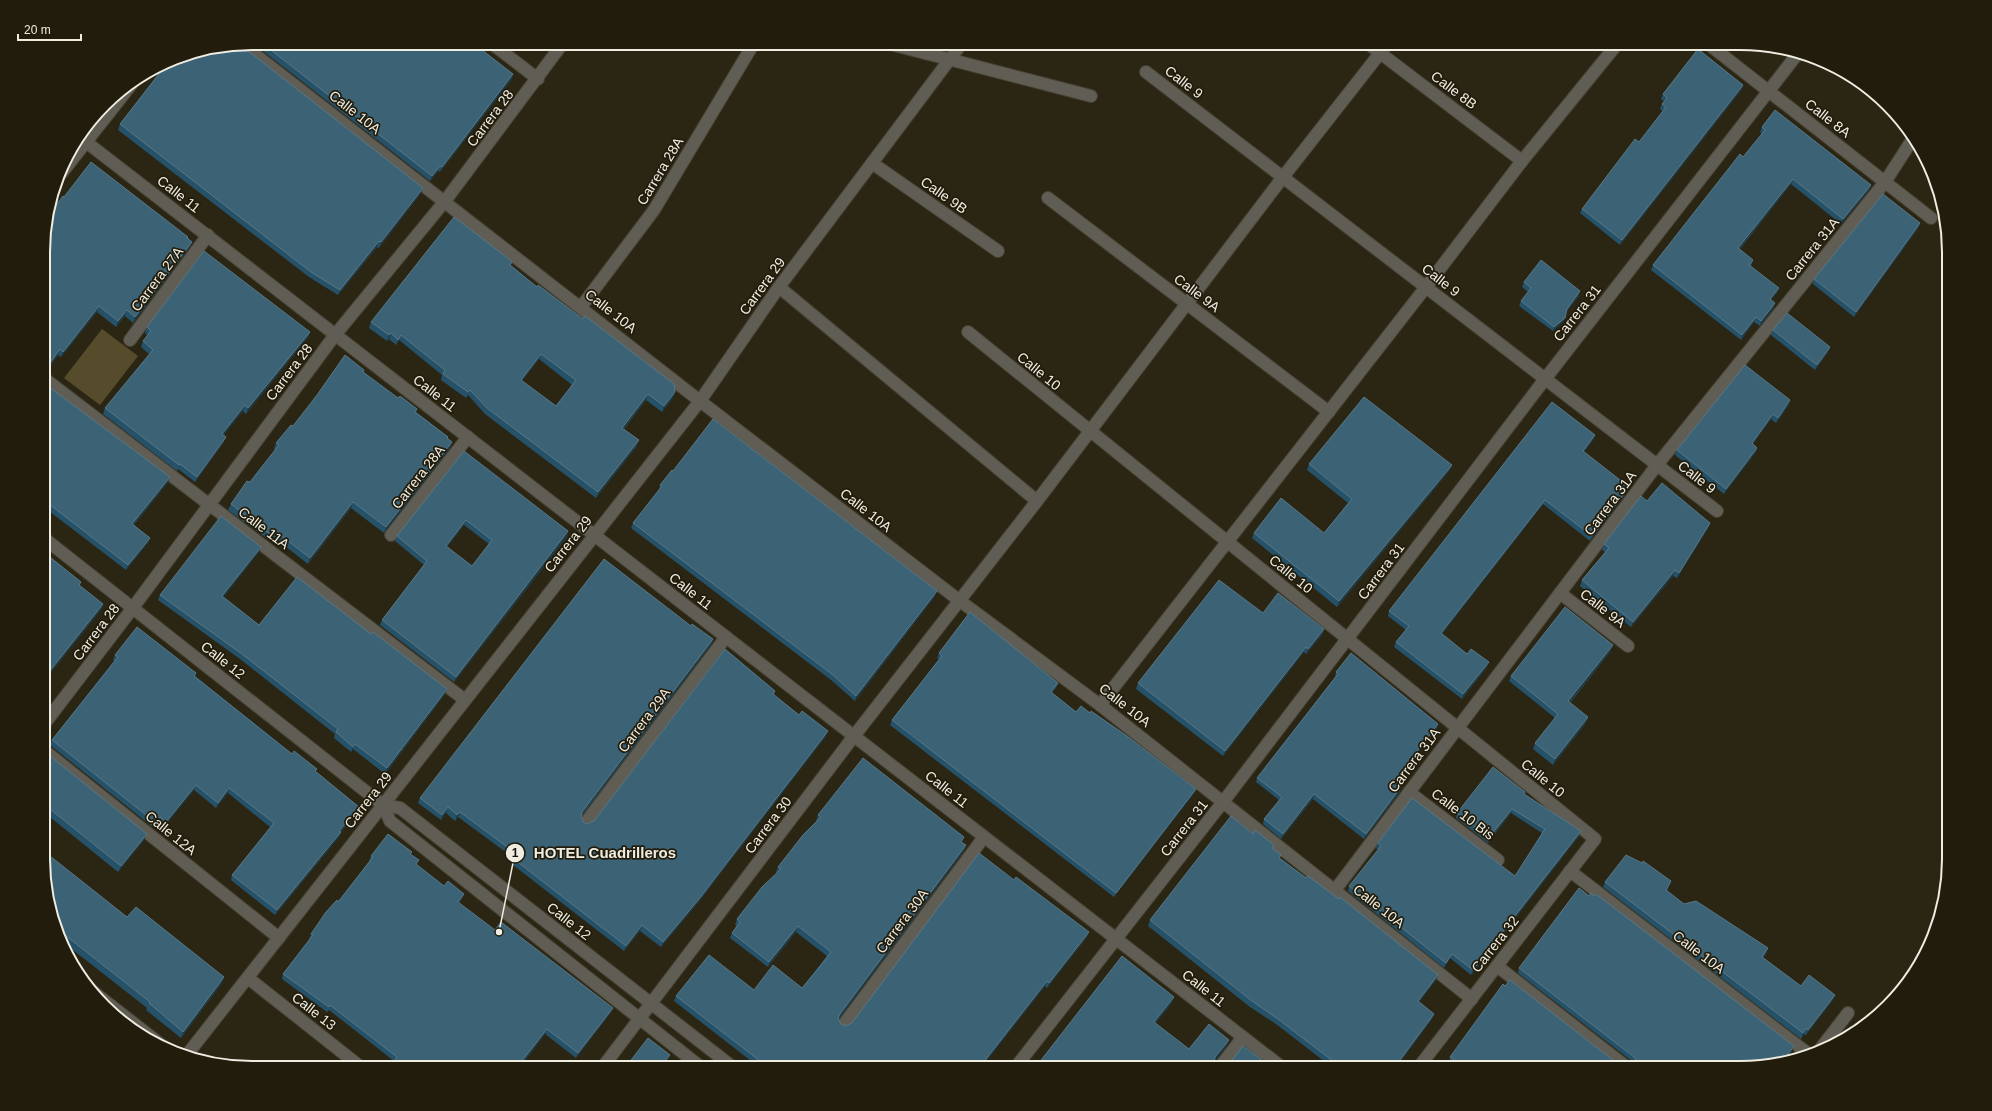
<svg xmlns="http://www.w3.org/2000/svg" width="1992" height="1111" font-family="Arial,sans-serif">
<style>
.green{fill:#564c2b}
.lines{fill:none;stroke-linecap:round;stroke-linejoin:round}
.minor-casing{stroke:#464131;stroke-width:14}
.minor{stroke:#5f5d54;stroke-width:12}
.wall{fill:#265269;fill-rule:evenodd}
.shaded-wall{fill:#1f3942}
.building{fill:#3c6276;stroke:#587887;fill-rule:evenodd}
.labels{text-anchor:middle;stroke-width:3.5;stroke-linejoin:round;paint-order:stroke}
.street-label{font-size:14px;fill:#efece1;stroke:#211c0b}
.rim{fill:none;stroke:#efece1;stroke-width:2}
.leader{fill:none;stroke:#efece1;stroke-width:1.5}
.callout-dot{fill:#efece1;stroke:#211c0b;stroke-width:1.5}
.mark-label{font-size:12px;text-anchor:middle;font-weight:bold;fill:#111}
.callout-label{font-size:15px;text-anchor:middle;font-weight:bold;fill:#efece1;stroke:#211c0b;stroke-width:3.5;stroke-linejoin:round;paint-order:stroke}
</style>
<rect width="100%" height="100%" fill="#2b2514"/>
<!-- green -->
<polygon class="green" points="102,329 138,356 100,405 64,378"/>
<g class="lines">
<!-- minor casing -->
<g class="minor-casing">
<g id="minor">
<polyline points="491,43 538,79"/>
<polyline points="886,43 1091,96"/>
<polyline points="1367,43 1522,161"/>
<polyline points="1707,43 1931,218"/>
<polyline points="243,45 700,401 960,601 1100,705 1472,999"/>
<polyline points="1146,72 1717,511"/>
<polyline points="81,138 1283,1068"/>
<polyline points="872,163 998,251"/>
<polyline points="60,175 131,85"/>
<polyline points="1048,198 1329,412"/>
<polyline points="779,287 1037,501"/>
<polyline points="581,307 654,210 754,43"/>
<polyline points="968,332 1595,839 1418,1068"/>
<polyline points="130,340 208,235"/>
<polyline points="45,379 465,700"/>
<polyline points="391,535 468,437"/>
<polyline points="45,539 383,805 400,808 734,1068"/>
<polyline points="1560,593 1628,646"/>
<polyline points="1100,705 1426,287 1522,161 1618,43"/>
<polyline points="45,723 132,609 335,335 445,201 563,43"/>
<polyline points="45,751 279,938"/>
<polyline points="1409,792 1498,860"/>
<polyline points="383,805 390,821 702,1068"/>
<polyline points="586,822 726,637"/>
<polyline points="1570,871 1810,1055"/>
<polyline points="1335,890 1657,465 1885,182 1914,137"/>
<polyline points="1497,966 1628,1068"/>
<polyline points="248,978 362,1068"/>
<polyline points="91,990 164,1047"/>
<polyline points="844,1024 984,837"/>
<polyline points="1818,1052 1848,1013"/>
<polyline points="186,1056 700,401 779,287 962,43"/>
<polyline points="602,1068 854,736 1037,501 1283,177 1388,43"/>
<polyline points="1015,1068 1223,802 1545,379 1799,52"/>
<polyline points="1219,1068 1243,1037"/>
</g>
</g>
<!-- minor -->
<use href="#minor" class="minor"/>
</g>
<!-- wall -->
<g class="wall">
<polygon points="254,43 473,43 513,74 511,80 440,172 438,171 430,181 254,44"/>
<polygon points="172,59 423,188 421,193 379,248 377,247 338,295 309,277 118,130 120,124 162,69 161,68 162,65"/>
<polygon points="1743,85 1742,89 1620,245 1580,213 1582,209 1639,142 1663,111 1660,109 1662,104 1664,101 1661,99 1663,94"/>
<polygon points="1762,127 1869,190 1841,224 1791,184 1740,249 1753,260 1751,266 1777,293 1771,300 1774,308 1760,326 1754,322 1741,340 1651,270 1653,265 1743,157 1762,134 1760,132"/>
<polygon points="64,197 188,237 188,238 192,242 190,247 133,323 125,316 116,327 97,312 61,357 58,355 46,372"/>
<polygon points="1919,227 1854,317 1813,284 1814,279"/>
<path d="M511 266 673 398 662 412 646 400 624 429 637 446 596 498 485 414 468 395 466 398 441 380 442 375 399 340 396 345 389 339 387 341 369 328 371 322ZM539 359 572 385 556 406 522 381Z"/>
<polygon points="1524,282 1579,296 1566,312 1563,322 1553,331 1519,306 1521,301 1528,292 1522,287"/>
<polygon points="147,327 310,332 308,337 246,414 243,411 223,435 224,442 195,482 178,469 177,471 103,414 105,408 149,354 141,347 143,341 148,336 145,333"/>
<polygon points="1773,330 1830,347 1828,352 1815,370 1771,335"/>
<polygon points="364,370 363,372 398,398 417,409 416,412 448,437 447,438 452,442 450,448 384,533 351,508 308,564 272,536 269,540 228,510 231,504 250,482 275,450 274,449 276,443 293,426"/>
<polygon points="45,384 168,482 134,525 150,538 148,543 126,570 45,508"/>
<polygon points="1789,405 1776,423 1771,419 1753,444 1756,452 1724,494 1675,455 1677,450"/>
<polygon points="1595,435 1593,440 1584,452 1627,492 1590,541 1543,504 1442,634 1467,654 1487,667 1462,699 1394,647 1396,642 1406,630 1388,616 1389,611"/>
<path d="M464 451 567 537 454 682 380 625 382 620 424 565 395 541 397 536ZM464 525 489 544 472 566 447 547Z"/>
<polygon points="1309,464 1450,470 1337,607 1252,538 1254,533 1324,533 1348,503 1307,470"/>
<polygon points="660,485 935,596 855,701 831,680 631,528 633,523 659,490"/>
<polygon points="1647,501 1710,523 1708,528 1677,578 1673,576 1631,627 1580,586 1582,580 1605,552 1602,550 1604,544"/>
<polygon points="261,547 259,552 223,597 259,625 445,694 385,774 353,749 351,752 334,738 335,734 240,659 158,600 160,595"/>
<polygon points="1263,613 1324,629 1322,635 1306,654 1304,652 1223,756 1136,689 1138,683"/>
<polygon points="691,626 713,639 711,645 581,817 583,822 587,824 594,821 775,691 774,695 826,736 697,904 661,947 640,931 624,951 513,865 515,859 458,817 455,821 446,813 441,820 418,803 420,798"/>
<polygon points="1611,651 1570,703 1586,723 1553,765 1533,749 1535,743 1555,718 1509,681 1511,676"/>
<polygon points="939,653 1058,683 1056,688 1052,693 1076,712 1196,789 1194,793 1114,897 890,725 892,720 939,659 937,658"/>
<polygon points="115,655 196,673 195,676 292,754 316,772 359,807 357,812 341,832 339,837 275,915 231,880 232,875 270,827 228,793 216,808 194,790 164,827 158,822 154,828 50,745 52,740 114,661 113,660"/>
<polygon points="1336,672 1438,724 1437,728 1395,782 1400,792 1364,839 1313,799 1281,839 1263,824 1264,819 1279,800 1256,782 1257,778 1335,677"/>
<polygon points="45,752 144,840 118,872 45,813"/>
<polygon points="1525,795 1579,836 1471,975 1450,958 1444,968 1348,891 1349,886 1378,850 1376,848 1378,843 1515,876 1542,833 1511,813 1488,843 1456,818 1457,813"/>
<polygon points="818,815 962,843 966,845 964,851 839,1019 841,1024 845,1026 1087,937 1047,988 1045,986 981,1068 760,1068 674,1001 676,996 754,990 802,988 827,956 796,932 768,967 730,938 732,933 737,926 735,925 737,919 777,873 776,872 778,867 817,821 816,821"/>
<polygon points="1273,848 1280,858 1438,975 1436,980 1419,1002 1434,1014 1432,1019 1396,1068 1333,1068 1276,1024 1250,1007 1148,926 1150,920"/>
<polygon points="411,855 417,865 444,886 462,899 459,903 495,930 611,1012 576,1058 545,1034 524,1062 531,1068 398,1068 393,1065 394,1061 329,1010 327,1012 282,979 283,974 310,939 309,939 311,934 338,902 370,861 369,861 371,856"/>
<polygon points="1605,882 1669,887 1667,891 1684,904 1768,948 1766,954 1763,958 1801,986 1833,1000 1806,1035 1804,1034 1801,1039 1603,887"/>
<polygon points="45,886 127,917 222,983 181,1038 146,1010 147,1008 59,939"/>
<polygon points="1519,968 1792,1051 1784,1062 1753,1068 1635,1068 1635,1066 1633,1062 1518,973"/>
<polygon points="1450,1057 1623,1068 1456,1068 1449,1062"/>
</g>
<!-- shaded-wall -->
<g class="shaded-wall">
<polygon points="513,74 511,80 440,172 442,167"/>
<polygon points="1743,85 1742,89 1620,245 1622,240"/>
<polygon points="440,166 438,171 430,181 432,176"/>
<polygon points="1793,179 1791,184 1736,253 1738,248"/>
<polygon points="1871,185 1869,190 1841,224 1843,219"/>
<polygon points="423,188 421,193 379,248 381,242"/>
<polygon points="1920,223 1919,227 1854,317 1856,312"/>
<polygon points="379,241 377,247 338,295 340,290"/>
<polygon points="192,242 190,247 133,323 135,317"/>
<polygon points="1779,288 1777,293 1768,304 1770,299"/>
<polygon points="1580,291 1579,296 1565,313 1567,309"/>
<polygon points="1775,303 1774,308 1760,326 1761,321"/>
<polygon points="99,306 97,312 61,357 63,352"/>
<polygon points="127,310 125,316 116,327 118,321"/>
<polygon points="1756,317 1754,322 1741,340 1742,335"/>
<polygon points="1565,318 1563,322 1553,331 1554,327"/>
<polygon points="310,332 308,337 246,414 248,408"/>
<polygon points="391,333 389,339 387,341 389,335"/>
<polygon points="401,335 399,340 396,345 398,340"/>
<polygon points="1830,347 1828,352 1815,370 1817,365"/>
<polygon points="60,349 58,355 46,372 45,372 45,367"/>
<polygon points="541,354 539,359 518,386 521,380"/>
<polygon points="675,392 673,398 662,412 664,406"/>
<polygon points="648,394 646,400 620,433 622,428"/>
<polygon points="1790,400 1789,405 1776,423 1778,418"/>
<polygon points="245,405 243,411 220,440 222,434"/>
<polygon points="1773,414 1771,419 1750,448 1752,443"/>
<polygon points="1595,435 1593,440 1581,456 1583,451"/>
<polygon points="226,437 224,442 195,482 197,477"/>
<polygon points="639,440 637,446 596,498 598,492"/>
<polygon points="452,442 450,448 384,533 386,527"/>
<polygon points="1757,448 1756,452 1724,494 1726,489"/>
<polygon points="1452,465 1450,470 1337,607 1339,601"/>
<polygon points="170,477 168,482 130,530 132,524"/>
<polygon points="1629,487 1627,492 1590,541 1592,536"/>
<polygon points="1545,500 1543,504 1439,638 1441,633"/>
<polygon points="353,502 351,508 308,564 310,558"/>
<polygon points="466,520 464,525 444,551 446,546"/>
<polygon points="1710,523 1708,528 1677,578 1679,573"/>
<polygon points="274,530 272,536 269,540 271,535"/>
<polygon points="568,531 567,537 454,682 456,677"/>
<polygon points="150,538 148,543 126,570 128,565"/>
<polygon points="261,547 259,552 220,602 222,596"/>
<polygon points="1675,570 1673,576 1631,627 1633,622"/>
<polygon points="937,591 935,596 855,701 856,696"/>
<polygon points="103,604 102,609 45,680 45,677"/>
<polygon points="1324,629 1322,635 1306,654 1308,649"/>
<polygon points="713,639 711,645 580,817 582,812"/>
<polygon points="1613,645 1611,651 1566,707 1568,701"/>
<polygon points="1306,647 1304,652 1223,756 1225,751"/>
<polygon points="1489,662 1487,667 1462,699 1463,694"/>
<polygon points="1058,683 1056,688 1049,697 1051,692"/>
<polygon points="447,689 445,694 385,774 387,768"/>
<polygon points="1588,717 1586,723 1553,765 1555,759"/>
<polygon points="1438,724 1437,728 1392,786 1394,781"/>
<polygon points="828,731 826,736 697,904 661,947 663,942"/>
<polygon points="355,744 353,749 351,752 353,747"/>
<polygon points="196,785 194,790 164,827 166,822"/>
<polygon points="1401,787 1400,792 1364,839 1366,834"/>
<polygon points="229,788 228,793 216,808 218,803"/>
<polygon points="1196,789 1194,793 1114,897 1116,893"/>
<polygon points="1314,794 1313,799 1281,839 1283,834"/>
<polygon points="359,807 357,812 337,836 339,831"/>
<polygon points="448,807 446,813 441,820 442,815"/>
<polygon points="1512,809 1511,813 1488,843 1489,838"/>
<polygon points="460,812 458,817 455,821 457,815"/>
<polygon points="160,817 158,822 154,828 156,823"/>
<polygon points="1581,831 1579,836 1471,975 1473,970"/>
<polygon points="341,832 339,837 328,850 275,915 277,910"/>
<polygon points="147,834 144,840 118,872 121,866"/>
<polygon points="966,845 964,851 838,1020 840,1014"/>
<polygon points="1671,881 1669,887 1664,895 1666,890"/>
<polygon points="464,894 462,899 456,907 458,902"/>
<polygon points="642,925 640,931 624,951 626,946"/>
<polygon points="798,926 796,932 768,967 769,962"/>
<polygon points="1089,932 1087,937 1047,988 1049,983"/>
<polygon points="1768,948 1766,954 1760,962 1762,957"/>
<polygon points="1452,954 1450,958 1444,968 1446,963"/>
<polygon points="1438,975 1436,980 1416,1007 1418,1001"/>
<polygon points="224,977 222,983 181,1038 183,1032"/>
<polygon points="1047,981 1045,986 981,1068 979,1068"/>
<polygon points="1835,995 1833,1000 1806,1035 1808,1030"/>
<polygon points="1174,997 1172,1003 1152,1028 1154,1022"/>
<polygon points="613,1008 611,1012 576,1058 578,1053"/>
<polygon points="1434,1014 1432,1019 1396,1068 1394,1068"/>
<polygon points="1806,1028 1804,1034 1801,1039 1803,1033"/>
<polygon points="547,1029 545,1034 521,1066 522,1061"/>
<polygon points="1229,1040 1227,1046 1213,1064 1215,1057"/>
<polygon points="1794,1046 1792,1051 1784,1062 1782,1062"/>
</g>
<!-- building -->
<g class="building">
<polygon points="262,43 473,43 513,74 442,167 440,166 432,176"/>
<polygon points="237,46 246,52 247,50 423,188 381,242 379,241 340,290 311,272 120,124 166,65 164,64 172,59"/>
<polygon points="1698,49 1743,85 1622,240 1582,209 1635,139 1639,142 1666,107 1662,104 1667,98 1663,94"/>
<polygon points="1775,110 1871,185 1843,219 1793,179 1738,248 1753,260 1749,265 1779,288 1770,299 1775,303 1761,321 1756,317 1742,335 1653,265 1740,154 1743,157 1765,130 1762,127"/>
<polygon points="91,162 188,237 187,238 192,242 135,317 127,310 118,321 99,306 63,352 60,349 48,366 45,367 45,225 47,217 63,196 64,197"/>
<polygon points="1883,194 1920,223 1856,312 1814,279"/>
<path d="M454 217 505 256 512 262 510 265 537 287 538 285 583 319 585 316 674 384 675 392 664 406 648 394 622 428 639 440 598 492 487 408 470 390 468 392 443 374 445 370 401 335 398 340 391 333 389 335 371 322ZM541 354 576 380 556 406 521 380Z"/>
<polygon points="204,251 310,332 248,408 245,405 222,434 226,437 197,477 180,464 179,465 105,408 153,350 143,341 151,331 147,327"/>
<polygon points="1541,260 1580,291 1567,309 1565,318 1554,327 1521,301 1531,288 1524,282"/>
<polygon points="1787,313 1830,347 1817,365 1773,330"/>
<polygon points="345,355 364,370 363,372 398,398 400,396 417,409 415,412 448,437 447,438 452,442 386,527 353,502 310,558 274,530 271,535 231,504 247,481 250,482 264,464 279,445 276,443 291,425 293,426 317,395"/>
<polygon points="1745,365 1790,400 1778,418 1773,414 1752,443 1757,448 1726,489 1677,450"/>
<polygon points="45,384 170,477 132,524 150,538 128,565 45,501"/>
<polygon points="1364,397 1452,465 1339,601 1254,533 1281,498 1324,533 1352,499 1309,464"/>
<polygon points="1552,402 1595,435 1583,451 1629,487 1592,536 1545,500 1441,633 1467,654 1471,649 1489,662 1463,694 1396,642 1409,626 1389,611"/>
<polygon points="713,419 937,591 856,696 833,675 633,523 662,486 660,485 672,470 673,471"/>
<path d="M464 451 568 531 456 677 382 620 427 561 397 536ZM466 520 492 540 472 566 446 546Z"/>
<polygon points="1662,483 1710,523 1679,573 1675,570 1633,622 1582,580 1609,548 1604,544 1641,496 1647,501"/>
<polygon points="221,516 261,547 222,596 259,625 297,577 371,634 373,632 447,689 387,768 355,744 353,747 336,732 338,729 242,654 160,595"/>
<polygon points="45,553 81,582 79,585 103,604 45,677"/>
<polygon points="604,559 691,626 692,624 713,639 582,812 581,816 583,822 587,824 594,821 725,649 775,691 773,694 799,715 802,711 828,731 699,899 663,942 642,925 626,946 515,860 518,855 460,812 457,815 448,807 442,815 420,798"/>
<polygon points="1219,580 1263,613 1278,593 1324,629 1308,649 1306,647 1225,751 1138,683"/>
<polygon points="1565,607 1613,645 1568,701 1588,717 1555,759 1535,743 1558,714 1511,676"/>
<polygon points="970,612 1058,683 1051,692 1076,712 1081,706 1090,713 1091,711 1127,736 1196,789 1116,893 892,720 942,656 939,653"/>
<polygon points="137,627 196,673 194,676 292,754 294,751 317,769 315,771 359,807 339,831 341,832 330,845 277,910 232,875 274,823 229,788 218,803 196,785 166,822 160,817 156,823 52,740 118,657 115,655"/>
<polygon points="1351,653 1438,724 1394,781 1401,787 1366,834 1314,794 1283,834 1264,819 1282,797 1257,778 1338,674 1336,672"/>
<polygon points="45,752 147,834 121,866 45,805"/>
<polygon points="863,758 964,837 961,842 966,845 840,1014 838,1018 841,1024 845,1026 852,1023 979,853 1014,880 1016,877 1089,932 1049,983 1047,981 979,1068 769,1068 676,996 709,955 754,990 773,965 802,988 817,970 831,952 798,926 769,962 732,933 740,922 737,919 762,887 781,869 778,867 803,835 821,817 818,815"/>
<polygon points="1493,767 1525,792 1524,794 1581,831 1473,970 1452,954 1446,963 1349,886 1381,846 1378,843 1412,798 1515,876 1545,829 1512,809 1489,838 1457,813"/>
<polygon points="1231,816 1253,834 1255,830 1274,845 1272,848 1281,855 1279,858 1306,878 1308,876 1339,899 1340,897 1438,975 1418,1001 1434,1014 1394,1068 1342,1068 1278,1019 1252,1001 1150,920"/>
<polygon points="388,834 412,852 410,854 419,860 416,864 444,886 448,881 464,894 458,902 495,930 501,922 613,1008 578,1053 547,1029 522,1061 531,1068 406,1068 395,1060 397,1057 330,1005 329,1007 283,974 313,935 311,934 326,912 337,900 338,902 373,857 371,856"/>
<polygon points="45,852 127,917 136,907 224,977 183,1032 149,1003 150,1002 56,928 45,886"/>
<polygon points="1626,855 1642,863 1643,861 1671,881 1666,890 1684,904 1696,901 1768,948 1762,957 1801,986 1809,975 1835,995 1808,1030 1806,1028 1803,1033 1605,882"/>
<polygon points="1579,888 1589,896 1591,893 1594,896 1596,894 1794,1046 1782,1062 1753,1068 1636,1068 1637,1061 1634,1057 1519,968"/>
<polygon points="1122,956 1174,997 1154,1022 1189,1049 1209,1024 1229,1040 1215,1057 1214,1064 1217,1068 1035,1068"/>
<polygon points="1510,980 1623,1068 1464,1068 1450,1057 1503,984 1505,986"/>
<polygon points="1857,1027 1860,1029 1856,1033 1849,1036"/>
<polygon points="648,1038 670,1055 666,1060 677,1068 625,1068"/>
<polygon points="1243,1046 1261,1059 1259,1062 1267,1068 1225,1068 1227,1067"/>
</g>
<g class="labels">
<!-- street labels -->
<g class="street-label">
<text transform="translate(1184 82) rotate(38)" y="5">Calle 9</text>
<text transform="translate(1454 90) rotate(37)" y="5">Calle 8B</text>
<text transform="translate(355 112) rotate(38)" y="5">Calle 10A</text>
<text transform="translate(490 118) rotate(-53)" y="5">Carrera 28</text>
<text transform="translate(1828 118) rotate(38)" y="5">Calle 8A</text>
<text transform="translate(660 171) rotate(-59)" y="5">Carrera 28A</text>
<text transform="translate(179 194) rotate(38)" y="5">Calle 11</text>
<text transform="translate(944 195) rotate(35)" y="5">Calle 9B</text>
<text transform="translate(1812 249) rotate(-51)" y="5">Carrera 31A</text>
<text transform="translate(157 279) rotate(-53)" y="5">Carrera 27A</text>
<text transform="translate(1441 280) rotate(38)" y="5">Calle 9</text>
<text transform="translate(762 286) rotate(-54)" y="5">Carrera 29</text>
<text transform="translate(1197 293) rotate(37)" y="5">Calle 9A</text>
<text transform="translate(611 311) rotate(38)" y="5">Calle 10A</text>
<text transform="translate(1577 313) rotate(-52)" y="5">Carrera 31</text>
<text transform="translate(1039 371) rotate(39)" y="5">Calle 10</text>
<text transform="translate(289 372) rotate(-53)" y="5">Carrera 28</text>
<text transform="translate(435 393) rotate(38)" y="5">Calle 11</text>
<text transform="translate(418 477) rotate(-52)" y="5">Carrera 28A</text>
<text transform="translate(1697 477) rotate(38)" y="5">Calle 9</text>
<text transform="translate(1610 503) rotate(-53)" y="5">Carrera 31A</text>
<text transform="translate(866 510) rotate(38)" y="5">Calle 10A</text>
<text transform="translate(264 528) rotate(37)" y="5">Calle 11A</text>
<text transform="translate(568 544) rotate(-52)" y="5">Carrera 29</text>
<text transform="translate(1381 571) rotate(-53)" y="5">Carrera 31</text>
<text transform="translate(1291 574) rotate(39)" y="5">Calle 10</text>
<text transform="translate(691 591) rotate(38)" y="5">Calle 11</text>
<text transform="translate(1603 608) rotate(38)" y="5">Calle 9A</text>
<text transform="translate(96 632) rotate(-53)" y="5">Carrera 28</text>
<text transform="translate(223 660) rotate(38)" y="5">Calle 12</text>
<text transform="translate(1125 705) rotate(38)" y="5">Calle 10A</text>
<text transform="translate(644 720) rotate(-53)" y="5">Carrera 29A</text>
<text transform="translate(1414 760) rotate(-53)" y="5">Carrera 31A</text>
<text transform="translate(1543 778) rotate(39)" y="5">Calle 10</text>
<text transform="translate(947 789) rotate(38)" y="5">Calle 11</text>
<text transform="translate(368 800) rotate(-52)" y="5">Carrera 29</text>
<text transform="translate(1463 814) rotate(37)" y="5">Calle 10 Bis</text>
<text transform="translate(768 825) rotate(-53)" y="5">Carrera 30</text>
<text transform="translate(1184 828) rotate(-52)" y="5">Carrera 31</text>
<text transform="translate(171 833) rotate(39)" y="5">Calle 12A</text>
<text transform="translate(1379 906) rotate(38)" y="5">Calle 10A</text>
<text transform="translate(569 921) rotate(38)" y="5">Calle 12</text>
<text transform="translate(902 921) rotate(-53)" y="5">Carrera 30A</text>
<text transform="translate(1495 944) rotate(-52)" y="5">Carrera 32</text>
<text transform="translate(1699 952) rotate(37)" y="5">Calle 10A</text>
<text transform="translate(1204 988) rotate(38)" y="5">Calle 11</text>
<text transform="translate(314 1011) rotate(38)" y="5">Calle 13</text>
</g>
</g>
<!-- crop -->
<path d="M0 0H1992V1111H0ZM252 50H1740A202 202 0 0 1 1942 252V859A202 202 0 0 1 1740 1061H252A202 202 0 0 1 50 859V252A202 202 0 0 1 252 50Z" fill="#211c0b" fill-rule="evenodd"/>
<path class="rim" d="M252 50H1740A202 202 0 0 1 1942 252V859A202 202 0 0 1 1740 1061H252A202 202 0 0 1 50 859V252A202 202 0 0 1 252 50Z"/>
<!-- callouts -->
<path class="leader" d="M499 932L515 853"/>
<g class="callout-dot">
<circle cx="499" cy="932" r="4"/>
<circle cx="515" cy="853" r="10"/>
</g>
<g class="mark-label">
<text x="515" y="857">1</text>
</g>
<g class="callout-label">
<text x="605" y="858">HOTEL Cuadrilleros</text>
</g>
<!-- scale -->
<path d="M18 34v6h63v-6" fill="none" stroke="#efece1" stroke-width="2"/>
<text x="24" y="34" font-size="12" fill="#efece1" stroke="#211c0b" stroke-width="3" paint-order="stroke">20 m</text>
</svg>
